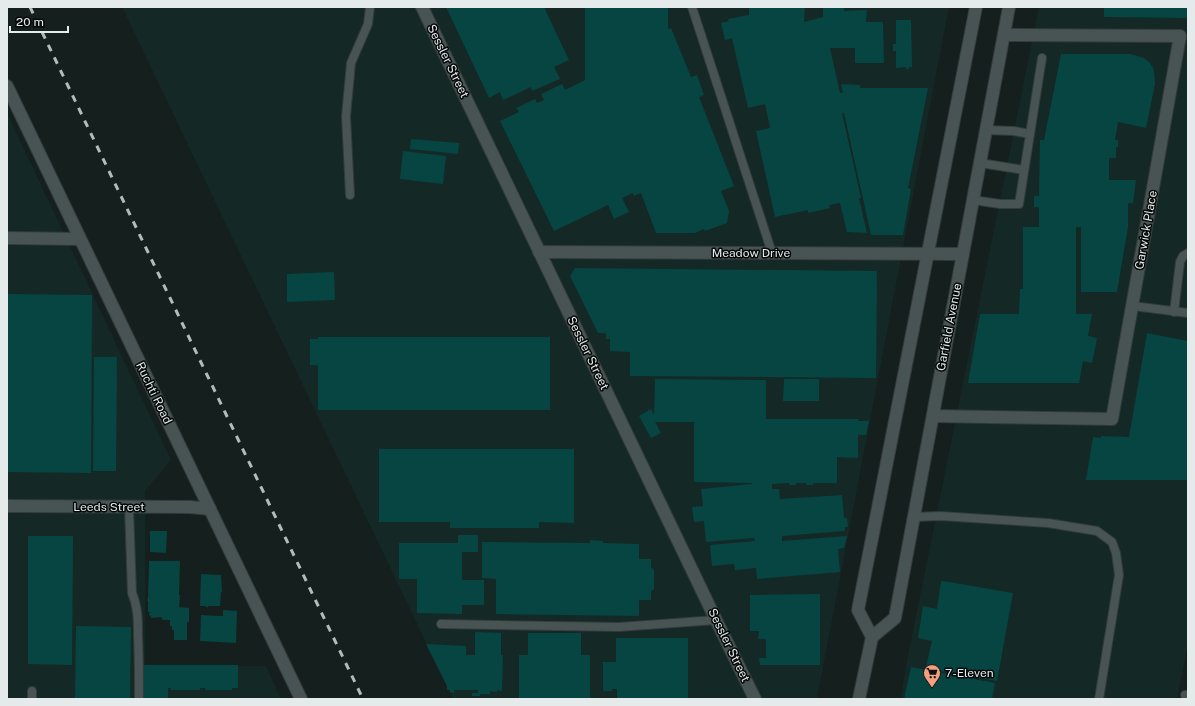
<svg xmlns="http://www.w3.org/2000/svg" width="1195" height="706" font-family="'Public Sans',sans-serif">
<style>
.built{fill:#142826}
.building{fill:#074542}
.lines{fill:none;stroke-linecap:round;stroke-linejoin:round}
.lane-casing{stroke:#343b3a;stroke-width:10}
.street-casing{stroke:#343b3a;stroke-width:14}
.secondary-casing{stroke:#343b3a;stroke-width:14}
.lane{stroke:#475453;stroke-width:8}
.street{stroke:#475453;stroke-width:12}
.secondary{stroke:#475453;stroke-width:12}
.rail{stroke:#b4bcbb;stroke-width:3;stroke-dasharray:7 7;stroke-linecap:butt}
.labels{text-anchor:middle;stroke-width:3;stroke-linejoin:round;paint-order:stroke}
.street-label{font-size:12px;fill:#e4ebea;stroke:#040808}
.poi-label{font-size:12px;fill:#e4ebea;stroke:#040808;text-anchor:start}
</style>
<rect width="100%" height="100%" fill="#141f1e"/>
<!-- built -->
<g class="built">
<polygon points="122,7 949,7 817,699 453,699"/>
<polygon points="1039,7 1188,7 1188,644 1177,699 901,699 906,665"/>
<polygon points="7,113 171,460 145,491 145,665 266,666 281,699 7,699"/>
</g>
<!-- building -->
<g class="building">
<polygon points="446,7 544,7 569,60 554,67 560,79 532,91 531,87 503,100 500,92 489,98"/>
<polygon points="585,7 668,7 668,29 671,28 691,77 697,75 704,95 699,97 734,186 721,191 729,211 727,223 705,231 704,229 695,233 656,233 641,193 634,196 633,193 622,198 629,212 614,219 608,205 554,231 500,121 519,112 516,108 535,99 537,103 544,100 541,94 562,84 565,90 585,80"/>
<polygon points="749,7 805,7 804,22 823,17 823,7 844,7 844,11 867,10 866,22 883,22 884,63 855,63 855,48 830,48 840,93 843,92 841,84 860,85 860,88 928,88 908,188 911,189 903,235 871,235 844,113 842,113 861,198 859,198 867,233 847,232 840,203 829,205 830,208 808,213 808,210 775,217 756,131 770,128 765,104 748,108 732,38 725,40 721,23 729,21 728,19 749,15"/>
<polygon points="1104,7 1188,7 1188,18 1104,17"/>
<polygon points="896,20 911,20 912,67 909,67 909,69 906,69 906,67 896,68 896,51 893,51 893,44 896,44"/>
<polygon points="1061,54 1130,54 1144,58 1150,63 1154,70 1155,84 1146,128 1118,122 1115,140 1118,140 1118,147 1116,147 1116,158 1109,158 1109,180 1136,180 1133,203 1128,203 1128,227 1117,292 1081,292 1081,227 1076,227 1076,314 1092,314 1088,336 1097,338 1092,363 1083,361 1079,383 968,383 980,314 1019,314 1020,289 1023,289 1023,227 1039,227 1039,207 1034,207 1034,196 1039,196 1040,140 1044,140"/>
<polygon points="411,139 459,143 458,154 410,149"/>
<polygon points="403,151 446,156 443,184 400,179"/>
<polygon points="575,268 877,271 876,378 630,376 630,352 610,351 610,339 606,339 606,333 598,333 570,276"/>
<polygon points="334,272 335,300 287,302 287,274"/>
<polygon points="7,294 92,295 91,473 7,472"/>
<polygon points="1147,333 1188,341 1188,480 1086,480 1093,437 1101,438 1101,436 1129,437"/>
<polygon points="318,337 550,337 550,410 318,410 318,365 310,365 310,339 318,339"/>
<polygon points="94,357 117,357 116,471 93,471"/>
<polygon points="655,379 766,380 766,419 859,419 858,421 869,421 866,435 858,435 858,458 837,457 837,483 813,483 813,485 806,485 806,483 796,483 796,485 789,485 789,483 772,484 772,489 779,489 780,499 842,495 844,518 847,518 848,527 845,527 845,531 782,536 782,541 847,536 844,548 838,549 840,572 757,579 756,568 735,570 734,564 712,566 710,545 755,541 754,538 706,542 704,521 694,522 692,507 703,506 701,489 752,484 752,483 694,482 694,422 655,422 661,433 651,438 639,416 651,409 654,415"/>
<polygon points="784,379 819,379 819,401 783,401"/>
<polygon points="379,449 574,449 574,523 539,522 539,528 450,528 450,522 379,522"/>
<polygon points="150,531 167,531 166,553 150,552"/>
<polygon points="458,535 478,535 478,552 462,552 462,580 484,580 484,605 462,605 462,614 417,613 417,579 399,579 399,543 458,543"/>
<polygon points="28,536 73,536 72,665 28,664"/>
<polygon points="590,540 603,541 603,543 639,544 639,559 651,559 651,567 654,570 654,589 651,591 651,600 639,600 639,616 496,614 496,579 482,578 482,542 590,543"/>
<polygon points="149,561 180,561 179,595 180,595 179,607 189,608 189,622 187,622 187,640 174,640 174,630 172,630 172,626 170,626 170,620 163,620 161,617 151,618 151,616 149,615 149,613 151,612 148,612 148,601 147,601 148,597"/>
<polygon points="201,574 221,575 222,592 221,592 220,606 208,606 208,607 205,607 206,606 200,606"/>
<polygon points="941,581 942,582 943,581 1013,593 997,681 927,669 927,667 926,667 932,641 918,638 923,606 937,609"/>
<polygon points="820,594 820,665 760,665 759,658 766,658 766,639 758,639 759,631 750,631 750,595"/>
<polygon points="223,610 237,611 236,643 200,641 201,615 223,616"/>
<polygon points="76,626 131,627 130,699 75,699"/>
<polygon points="475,632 501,633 501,655 503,655 502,691 497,690 497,692 490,691 490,694 480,694 480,696 472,696 472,693 478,693 478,690 454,690 454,693 450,692 450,690 447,690 447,686 426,644 466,646 466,655 475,655"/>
<polygon points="528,633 581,633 581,655 590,655 590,699 519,699 519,655 528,655"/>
<polygon points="616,638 688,638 688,699 617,699 617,689 612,689 612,691 603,691 603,662 616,662"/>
<polygon points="142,665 238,665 238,688 232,688 232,690 205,690 205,688 200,688 200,690 171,690 171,688 168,688 168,699 142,699"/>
<polygon points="911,667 995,683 992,699 904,699"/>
</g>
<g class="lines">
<!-- lane casing -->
<g class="lane-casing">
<g id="lane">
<polyline points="692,7 772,253"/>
<polyline points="986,130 1014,131 1030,134"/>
<polyline points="980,163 1024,170"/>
<polyline points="350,195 346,116 351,63 368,24 370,7"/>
<polyline points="973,200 1000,204 1019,204 1042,58"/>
<polyline points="1133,306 1188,313"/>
<polyline points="1174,312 1180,262 1183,256 1188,253"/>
<path d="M129 507 132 593C138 607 138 621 138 636 139 657 139 678 139 699"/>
<polyline points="914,517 940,516 1048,523 1097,531 1112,542 1116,553 1119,575 1099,699"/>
<polyline points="441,624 619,627 716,620"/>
<polyline points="1185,695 1188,695"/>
<polyline points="32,699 32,691"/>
</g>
</g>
<!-- street casing -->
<g class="street-casing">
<g id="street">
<polyline points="422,7 716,620 755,699"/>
<polyline points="7,86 301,699"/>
<polyline points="7,238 80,239"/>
<polyline points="539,252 963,254"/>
<polyline points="933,416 1112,419 1180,36 1004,35"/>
<polyline points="7,506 190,507 210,509"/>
</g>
</g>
<!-- secondary casing -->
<g class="secondary-casing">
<g id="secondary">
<polyline points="872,637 895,618 1009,7"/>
<polyline points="859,699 872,637 858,610 976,7"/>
</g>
</g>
<!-- lane -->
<use href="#lane" class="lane"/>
<!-- street -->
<use href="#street" class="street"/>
<!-- secondary -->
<use href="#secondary" class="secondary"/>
<!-- rail -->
<polyline class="rail" points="30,7 363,699"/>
</g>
<!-- icons -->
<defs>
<g id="supermarket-pin" transform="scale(0.9)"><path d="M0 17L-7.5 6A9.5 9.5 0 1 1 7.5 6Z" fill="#f2a07e" stroke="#040808"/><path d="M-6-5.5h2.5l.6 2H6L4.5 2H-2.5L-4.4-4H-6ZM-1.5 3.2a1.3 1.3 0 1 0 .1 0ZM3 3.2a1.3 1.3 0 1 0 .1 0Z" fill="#111"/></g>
</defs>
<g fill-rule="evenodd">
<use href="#supermarket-pin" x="932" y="673"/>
</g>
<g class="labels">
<!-- street labels -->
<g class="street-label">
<text transform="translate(448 61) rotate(64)" y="4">Sessler Street</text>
<text transform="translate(1146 230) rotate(-80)" y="4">Garwick Place</text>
<text x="751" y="257">Meadow Drive</text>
<text transform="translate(949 327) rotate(-79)" y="4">Garfield Avenue</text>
<text transform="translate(588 353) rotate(64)" y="4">Sessler Street</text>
<text transform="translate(154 393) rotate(64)" y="4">Ruchti Road</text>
<text x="109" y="511">Leeds Street</text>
<text transform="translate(729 645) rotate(64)" y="4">Sessler Street</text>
</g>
<!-- poi labels -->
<g class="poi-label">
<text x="945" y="677">7-Eleven</text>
</g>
</g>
<!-- border -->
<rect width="1195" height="706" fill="none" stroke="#e4ebea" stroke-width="16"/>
<!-- scale -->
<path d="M10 26v6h58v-6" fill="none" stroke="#e4ebea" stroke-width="2"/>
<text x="16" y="26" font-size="12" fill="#e4ebea" stroke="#040808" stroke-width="3" paint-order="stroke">20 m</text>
</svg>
